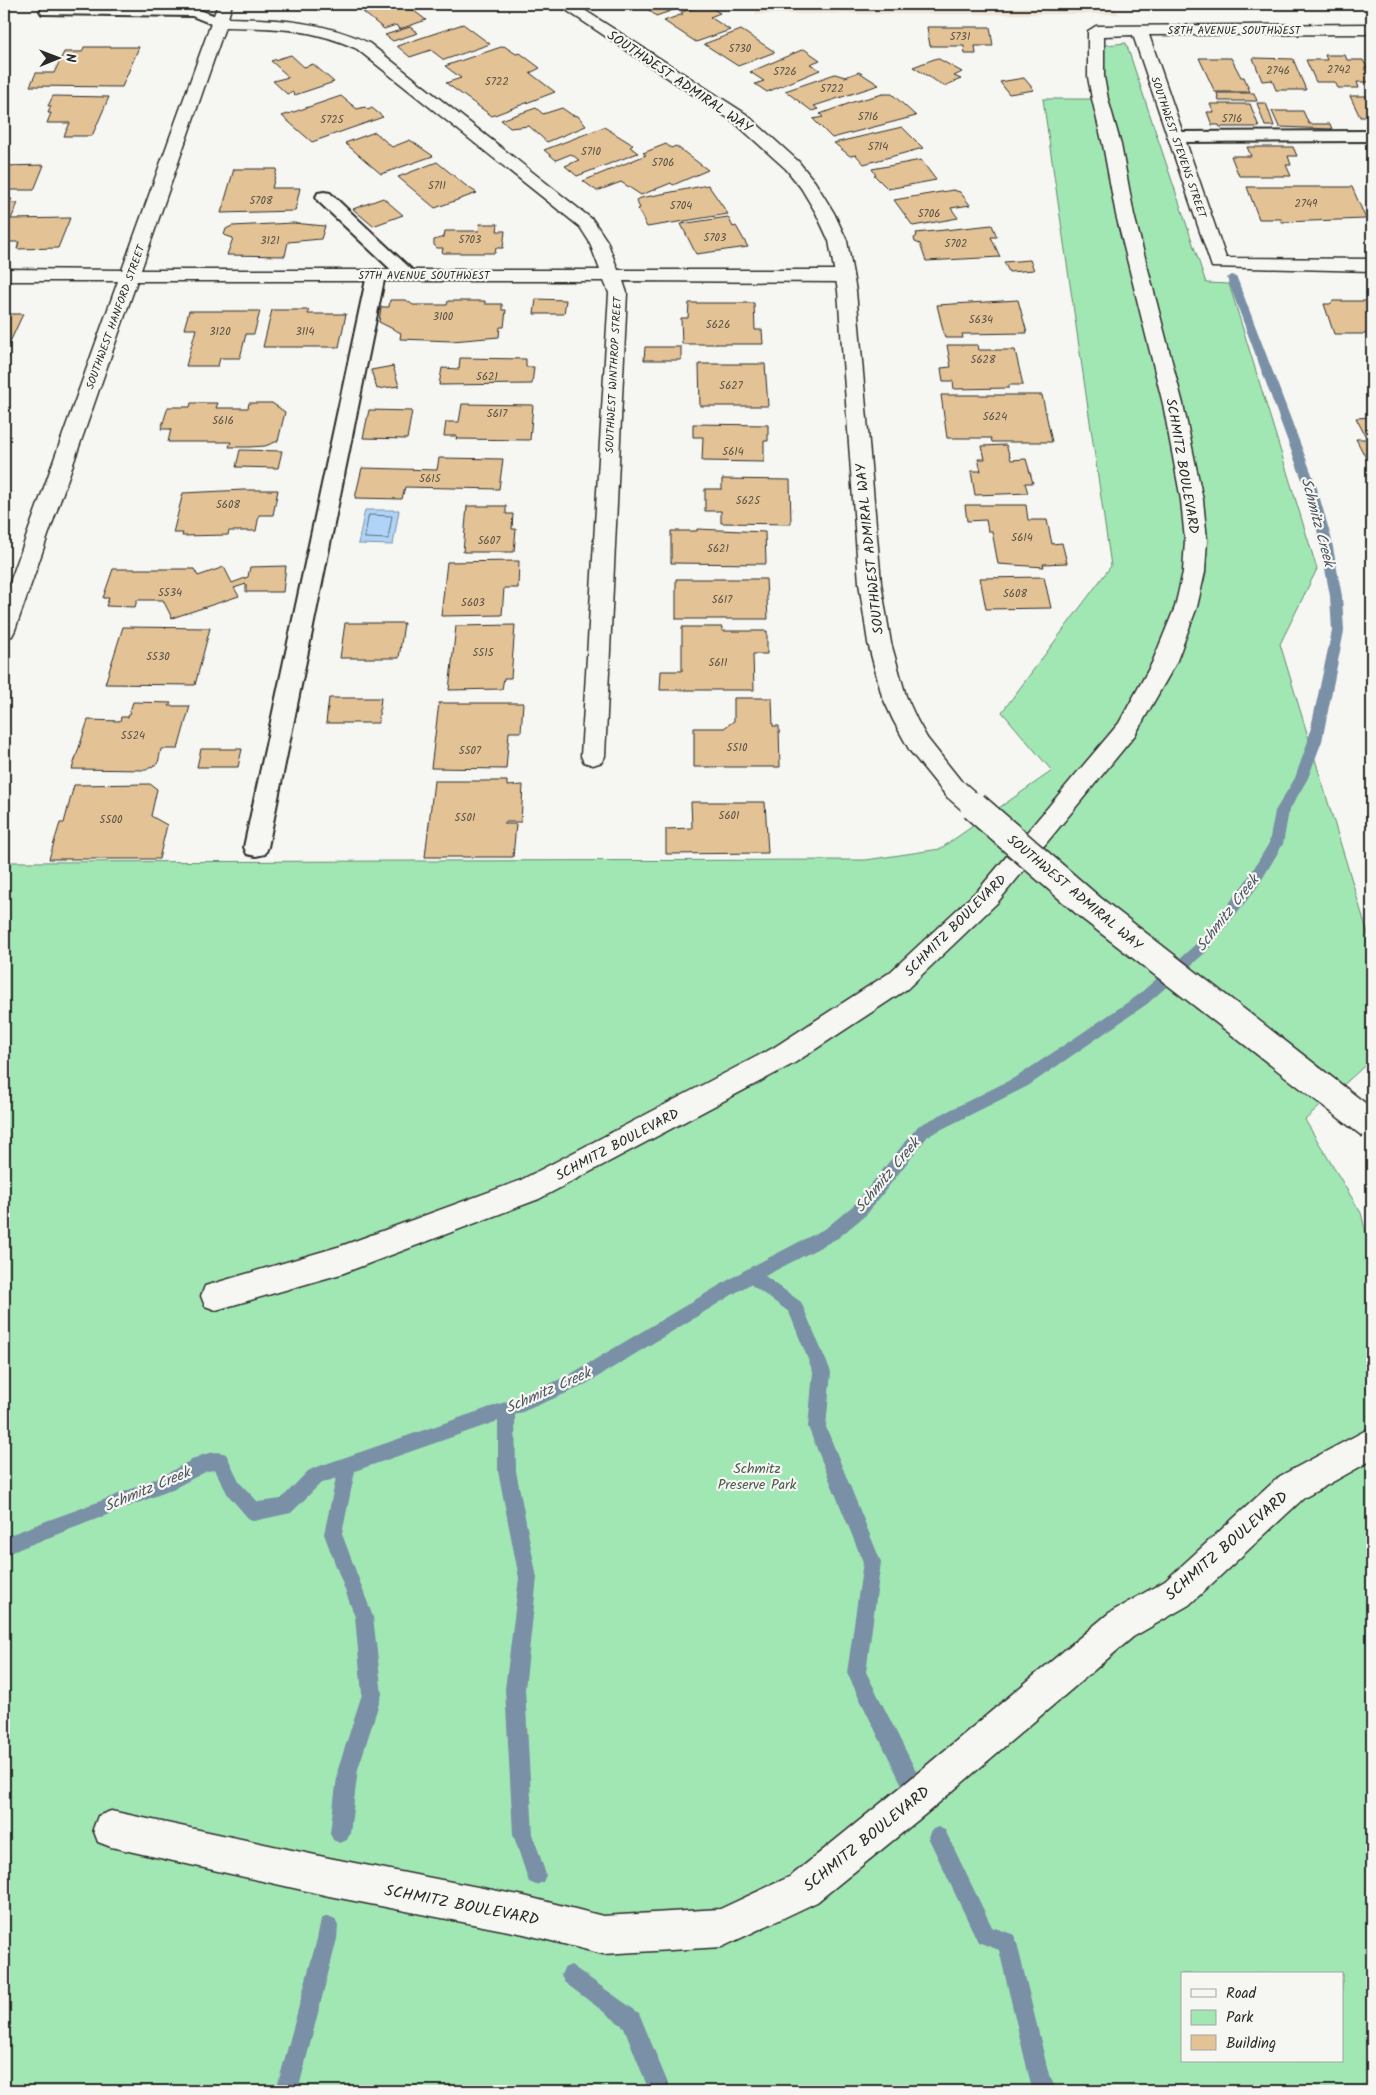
<svg xmlns="http://www.w3.org/2000/svg" width="1376" height="2095" font-family="Kalam,sans-serif">
<style>
.built{fill:#f0e7d6}
.green{fill:#a1e7b4;stroke:#668970;fill-rule:evenodd}
.water{fill:#afd4f8;stroke:#7a90a6}
.lines{fill:none;stroke-linecap:round;stroke-linejoin:round}
.shore{stroke:#606f7d;stroke-width:1}
.stream{fill:#7a90a6;fill-rule:evenodd}
.building{fill:#e3c395;stroke:#2b2b2b}
.lane-casing{stroke:#2b2b2b;stroke-width:4}
.street-casing{stroke:#2b2b2b;stroke-width:3}
.secondary-casing{stroke:#2b2b2b;stroke-width:3}
.lane{fill:#f6f6f2;fill-rule:evenodd}
.street{fill:#f6f6f2;fill-rule:evenodd}
.secondary{fill:#f6f6f2;fill-rule:evenodd}
.secondary-bridge-far1-casing{stroke:#2b2b2b;stroke-width:25;stroke-linecap:butt}
.secondary-bridge-casing{stroke:#2b2b2b;stroke-width:31;stroke-linecap:butt}
.secondary-bridge-far1{stroke:#f6f6f2;stroke-width:22}
.secondary-bridge{stroke:#f6f6f2;stroke-width:28}
.labels{text-anchor:middle;stroke-width:4.5;stroke-linejoin:round;paint-order:stroke}
.far-street-label{font-size:11px;fill:#2b2b2b;stroke:#f6f6f2}
.number-label{font-size:11px;fill:#595146}
.street-label{font-size:14px;fill:#2b2b2b;stroke:#f6f6f2}
.park-label{font-size:14px;fill:#485a4d;stroke:#f6f6f2}
.water-label{font-size:15px;font-style:italic;fill:#4c555e;stroke:#f6f6f2}
.near-street-label{font-size:16px;fill:#2b2b2b;stroke:#f6f6f2}
</style>
<rect width="100%" height="100%" fill="#f6f6f2"/>
<filter id="ink" filterUnits="userSpaceOnUse"><feTurbulence type="fractalNoise" baseFrequency=".02" numOctaves="2"/><feDisplacementMap in="SourceGraphic" scale="10" xChannelSelector="R" yChannelSelector="G"/><feConvolveMatrix kernelMatrix="1 2 1 2 8 2 1 2 1" color-interpolation-filters="sRGB"/></filter>
<g filter="url(#ink)">
<!-- built -->
<polygon class="built" points="756,4 1114,4 1118,14 756,14"/>
<!-- green -->
<g class="green">
<polygon points="1133,4 1372,4 1372,7 1135,8"/>
<path d="M1126 43 1206 283 1229 284 1317 569 1280 644 1372 947V1059L1305 1120 1361 1213 1372 1257V2091H4V862L866 860 940 849 1052 771 1002 712 1111 566 1043 99H1107L1096 57 1106 45ZM1182 1974H1342V2061H1182Z"/>
</g>
<!-- water -->
<polygon class="water" points="365,510 399,510 393,545 358,544"/>
<g class="lines">
<!-- shore -->
<polygon class="shore" points="369,515 392,516 388,539 365,538"/>
<!-- stream -->
<g class="stream">
<path d="M1232 275 1237 278 1316 485 1331 537 1342 596 1344 631 1322 741 1308 778 1289 811 1283 844 1258 886 1206 952 1147 1004 1028 1086 928 1136 867 1214 838 1238 765 1276 801 1302 831 1372 826 1427 881 1562 866 1672 919 1777 922 1784 919 1791 912 1794 905 1791 847 1673 863 1562 808 1427 813 1372 789 1312 750 1284 581 1387 515 1415 516 1471 537 1578 525 1689 533 1834 546 1875 543 1882 536 1885 529 1882 513 1834 505 1689 519 1578 498 1471V1421L355 1471 342 1534 373 1617 382 1694 358 1769 350 1833 347 1840 340 1843 333 1840 330 1833 338 1769 362 1694 355 1617 324 1534 336 1478 320 1484 291 1513 254 1521 248 1518 228 1495 215 1470 207 1471 171 1490 4 1555V1537C57 1516 114 1498 166 1474 183 1466 207 1446 226 1454L240 1483 258 1502 281 1499 308 1471 314 1468 528 1394 569 1375 745 1270 826 1228 855 1204 918 1126 1018 1076 1137 996 1196 944 1221 914 1248 878 1269 843 1275 811 1295 778 1308 741 1332 631 1330 596 1319 537 1304 485 1227 278Z"/>
<polygon points="938,1827 945,1830 992,1927 1015,1935 1049,2075 1057,2091 1035,2091 1031,2085 999,1950 978,1942 928,1837 931,1830"/>
<polygon points="328,1916 335,1919 338,1926 337,1939 298,2091 276,2091 317,1939 321,1919"/>
<polygon points="571,1965 639,2013 671,2091 649,2091 624,2027 564,1982 561,1975 564,1968"/>
</g>
</g>
<!-- building -->
<g class="building">
<polygon points="374,4 405,4 426,20 400,29 396,25 384,29 363,12 373,9 369,5"/>
<polygon points="642,4 691,4 656,16"/>
<polygon points="707,5 720,13 710,17 730,30 696,42 664,21 683,14 681,12"/>
<polygon points="463,24 490,44 444,60 431,50 410,57 397,46"/>
<polygon points="410,27 418,33 393,41 385,35"/>
<polygon points="927,27 990,27 993,46 975,46 976,54 965,54 964,46 930,46"/>
<polygon points="741,30 775,52 738,66 704,44"/>
<polygon points="504,46 516,54 520,53 540,68 530,73 555,92 492,116 446,83 461,78 445,66"/>
<polygon points="84,47 139,47 122,87 30,86 36,73 54,73 64,52 82,52"/>
<polygon points="804,49 820,60 810,64 820,70 767,92 755,84 764,81 750,72"/>
<polygon points="291,55 304,67 313,64 334,82 295,95 292,92 287,94 273,81 289,77 271,61"/>
<polygon points="1325,55 1345,55 1347,60 1363,60 1372,77 1372,82 1357,82 1359,88 1338,88 1335,82 1316,82 1306,60 1327,60"/>
<polygon points="937,58 962,72 954,76 961,79 944,86 913,67"/>
<polygon points="1199,58 1231,58 1241,77 1244,77 1250,92 1215,92"/>
<polygon points="1253,58 1293,59 1306,90 1276,90 1272,80 1262,81"/>
<polygon points="859,72 879,85 814,106 818,109 812,111 785,91 835,74 845,77"/>
<polygon points="1024,78 1034,90 1009,94 1000,82"/>
<polygon points="1217,93 1254,93 1257,101 1219,101"/>
<polygon points="883,94 892,94 916,116 832,138 813,119 823,117 820,114 853,102"/>
<polygon points="53,96 109,97 92,136 64,136 70,123 47,123 51,113 48,113 51,106 48,106"/>
<polygon points="341,96 357,109 365,107 368,110 372,108 383,117 312,142 282,116"/>
<polygon points="1350,96 1372,96 1372,117 1360,117"/>
<polygon points="1257,103 1266,103 1274,126 1265,126"/>
<polygon points="1210,104 1250,104 1259,127 1220,127 1219,125 1212,125 1207,112 1214,112"/>
<polygon points="536,108 543,114 562,108 572,115 578,116 586,126 547,142 529,126 510,128 501,120"/>
<polygon points="1272,111 1303,111 1309,124 1330,124 1332,129 1279,127"/>
<polygon points="604,127 633,145 630,147 638,153 577,176 565,166 579,160 571,154 556,160 544,150"/>
<polygon points="902,127 923,148 864,164 856,155 850,156 834,143"/>
<polygon points="375,132 392,147 410,140 433,156 381,174 345,143"/>
<polygon points="666,144 671,148 676,146 708,170 673,185 671,183 641,195 621,182 597,191 583,181 646,155 643,153"/>
<polygon points="1247,147 1293,147 1297,156 1288,156 1291,165 1286,165 1291,176 1239,176 1231,156 1251,156"/>
<polygon points="921,160 936,180 888,189 874,175 876,175 872,169"/>
<polygon points="437,162 465,185 477,193 435,208 398,177"/>
<polygon points="44,165 34,190 4,190 4,166"/>
<polygon points="234,169 277,169 272,188 300,188 295,211 221,213"/>
<polygon points="708,185 728,214 647,227 638,209 640,208 636,200 641,198"/>
<polygon points="1247,187 1352,187 1366,219 1282,222 1281,219 1259,219"/>
<polygon points="953,190 960,192 970,205 951,208 958,218 913,226 894,200"/>
<polygon points="383,198 403,215 373,226 353,209"/>
<polygon points="4,199 12,199 9,203 18,203 11,219 70,218 58,248 17,249 19,242 6,242 4,247"/>
<polygon points="728,217 733,227 736,226 748,247 696,254 681,224"/>
<polygon points="293,223 325,226 321,239 288,242 285,256 227,255 233,238 224,235 226,229 232,226"/>
<polygon points="480,224 498,224 497,231 505,231 503,248 496,248 495,253 442,253 443,248 437,248 434,245 434,240 444,237 445,231 479,231"/>
<polygon points="992,225 997,237 991,237 1000,257 926,261 920,244 915,242 914,238 917,236 916,233"/>
<polygon points="1030,260 1034,270 1009,272 1004,262"/>
<polygon points="536,299 566,300 564,314 534,314"/>
<polygon points="390,300 406,300 413,305 447,305 448,301 485,301 485,304 502,304 502,310 506,310 504,327 500,327 499,337 452,341 400,339 401,333 379,322 381,307 389,307"/>
<polygon points="1018,300 1027,333 962,334 963,338 945,338 937,305"/>
<polygon points="1333,301 1372,301 1372,334 1334,334 1324,304 1330,304"/>
<polygon points="689,303 754,303 755,330 762,330 763,344 682,344 681,318 688,318"/>
<polygon points="272,310 309,310 308,314 346,314 339,347 263,347"/>
<polygon points="189,311 260,311 254,334 246,334 240,358 220,358 218,366 186,366 196,329 184,329"/>
<polygon points="4,314 23,314 4,355 10,355 4,369"/>
<polygon points="947,345 978,345 979,350 1015,350 1023,385 1009,385 1009,388 954,389 953,381 943,381 941,368 951,367"/>
<polygon points="645,347 681,347 681,360 644,360"/>
<polygon points="460,358 526,359 526,367 534,367 532,384 439,385 442,368 459,369"/>
<polygon points="699,364 765,364 768,406 700,406"/>
<polygon points="393,366 399,386 377,389 371,370"/>
<polygon points="941,395 1042,395 1052,442 992,442 991,438 947,438"/>
<polygon points="191,403 218,403 216,408 248,408 249,403 272,403 285,412 278,441 265,446 249,447 229,447 231,442 168,442 171,429 161,429 168,407 190,407"/>
<polygon points="462,404 533,405 530,440 456,439 457,436 444,436 446,422 459,422"/>
<polygon points="369,410 412,411 407,439 363,438"/>
<polygon points="1372,417 1372,462 1368,462 1356,439 1367,439 1356,418"/>
<polygon points="693,424 768,425 768,441 764,441 764,462 702,461 703,437 693,437"/>
<polygon points="1006,445 1011,460 1026,459 1033,483 1025,483 1028,493 975,495 971,471 981,471 978,459 985,459 982,446"/>
<polygon points="240,450 282,451 278,468 236,467"/>
<polygon points="439,458 503,459 499,489 405,487 402,499 355,498 362,468 437,470"/>
<polygon points="722,479 790,480 791,524 721,523 721,511 705,511 705,489 722,489"/>
<polygon points="244,490 278,490 273,515 259,515 256,531 229,531 228,535 182,536 183,533 173,533 183,493"/>
<polygon points="965,505 1026,505 1028,520 1047,520 1052,544 1062,543 1067,563 1043,564 1044,567 998,564 992,531 988,531 986,520 967,521"/>
<polygon points="467,506 506,506 506,514 513,514 512,529 516,529 514,552 463,552"/>
<polygon points="697,529 765,532 766,564 671,563 671,531 697,531"/>
<polygon points="519,561 518,588 504,588 502,615 441,616 447,562"/>
<polygon points="286,566 283,592 246,592 246,584 234,588 239,596 172,618 163,600 137,600 135,607 106,606 109,598 103,598 113,569 194,569 198,576 224,567 232,583 248,577 250,567"/>
<polygon points="1044,577 1051,608 986,609 980,578"/>
<polygon points="676,579 766,579 768,619 676,619"/>
<polygon points="345,623 404,623 399,658 340,658"/>
<polygon points="515,625 511,678 504,678 502,689 449,690 456,626"/>
<polygon points="123,627 210,628 195,685 105,684"/>
<polygon points="682,627 722,627 722,631 767,631 767,654 753,654 754,690 660,690 661,671 682,671"/>
<polygon points="329,698 381,698 378,723 326,723"/>
<polygon points="734,698 772,698 773,726 779,726 780,767 694,767 694,728 724,728 734,721"/>
<polygon points="133,702 171,703 169,706 190,706 178,749 161,749 158,763 146,770 72,769 88,720 120,721 121,717 128,717"/>
<polygon points="439,703 523,703 521,732 509,732 506,769 431,768"/>
<polygon points="201,749 242,749 238,767 197,767"/>
<polygon points="434,781 507,781 507,786 523,785 521,822 505,822 505,824 516,824 513,857 425,857"/>
<polygon points="150,784 157,789 151,816 167,825 159,859 49,859 60,823 64,823 74,785"/>
<polygon points="691,802 765,802 768,853 666,854 666,829 692,828"/>
</g>
<g class="lines">
<!-- lane casing -->
<g class="lane-casing">
<g id="lane">
<polygon points="47,7 194,8 224,19 227,22 219,27 192,16 42,14 40,11 42,8"/>
<polygon points="1372,131 1372,141 1176,142 1168,137 1176,132"/>
<polygon points="324,192 330,193 413,271 416,275 413,279 401,279 318,201 316,197 318,193"/>
<polygon points="376,270 382,271 385,275 268,847 265,854 256,856 247,854 244,847 367,275 370,271"/>
</g>
</g>
<!-- street casing -->
<g class="street-casing">
<g id="street">
<path d="M218 4H232L228 18C278 19 323 21 369 43L593 220 607 241 618 270H844L851 272 853 276 851 280 844 282 623 281 627 293 605 756 602 762 593 765 584 762 581 756 609 293 604 281H137L15 630 12 636 4 638V599L118 281H4V269L122 270ZM225 27C274 28 312 28 357 49L580 227 589 241 600 270H141Z"/>
<polygon points="1372,24 1372,34 1149,35 1226,258 1372,259 1372,271 1212,267 1133,35 1104,36 1104,77 1108,99 1121,145 1134,215 1183,404 1203,500 1207,540 1205,572 1197,607 1176,663 1135,735 997,903 907,989 793,1064 539,1199 341,1274 216,1310 205,1306 201,1296 205,1286 341,1246 519,1181 773,1048 889,973 979,889 1119,723 1152,663 1175,607 1183,572 1185,540 1181,500 1163,404 1116,215 1103,145 1092,99 1088,77 1088,31 1096,26"/>
<polygon points="1372,1427 1372,1460 1304,1498 1189,1605 1133,1637 928,1812 817,1902 722,1947 603,1954 524,1934 329,1896 111,1847 98,1842 93,1829 98,1816 111,1811 329,1858 524,1896 603,1916 720,1909 791,1876 902,1786 1109,1613 1165,1581 1280,1476"/>
</g>
</g>
<!-- secondary casing -->
<g class="secondary-casing">
<polygon id="secondary" points="557,4 575,4 746,114 798,161 815,182 834,213 847,241 856,291 881,583 891,643 906,696 917,720 927,738 969,791 966,798 957,800 948,798 910,751 893,720 882,696 868,643 859,583 838,291 829,241 816,213 801,188 786,169 734,122"/>
</g>
<!-- lane -->
<use href="#lane" class="lane"/>
<!-- street -->
<use href="#street" class="street"/>
<!-- secondary -->
<use href="#secondary" class="secondary"/>
<!-- secondary-bridge-far1 casing -->
<g class="secondary-bridge-far1-casing">
<polyline id="secondary-bridge-far1" points="957,791 975,807"/>
</g>
<!-- secondary-bridge casing -->
<g class="secondary-bridge-casing">
<polyline id="secondary-bridge" points="974,806 1091,908 1372,1126"/>
</g>
<!-- secondary-bridge-far1 -->
<use href="#secondary-bridge-far1" class="secondary-bridge-far1"/>
<!-- secondary-bridge -->
<use href="#secondary-bridge" class="secondary-bridge"/>
</g>
</g>
<g class="labels">
<!-- far-street labels -->
<g class="far-street-label">
<text x="1234" y="34">58TH AVENUE SOUTHWEST</text>
<text transform="translate(1179 147) rotate(71)" y="4">SOUTHWEST STEVENS STREET</text>
<text x="424" y="279">57TH AVENUE SOUTHWEST</text>
<text transform="translate(115 317) rotate(-70)" y="4">SOUTHWEST HANFORD STREET</text>
<text transform="translate(613 375) rotate(-87)" y="4">SOUTHWEST WINTHROP STREET</text>
</g>
<!-- number labels -->
<g class="number-label">
<text x="960" y="40">5731</text>
<text x="740" y="52">5730</text>
<text x="1339" y="73">2742</text>
<text x="1278" y="74">2746</text>
<text x="785" y="75">5726</text>
<text x="497" y="85">5722</text>
<text x="832" y="92">5722</text>
<text x="868" y="120">5716</text>
<text x="1232" y="122">5716</text>
<text x="332" y="123">5725</text>
<text x="878" y="150">5714</text>
<text x="591" y="155">5710</text>
<text x="663" y="166">5706</text>
<text x="437" y="189">5711</text>
<text x="261" y="204">5708</text>
<text x="1306" y="207">2749</text>
<text x="681" y="209">5704</text>
<text x="929" y="217">5706</text>
<text x="715" y="241">5703</text>
<text x="470" y="243">5703</text>
<text x="270" y="244">3121</text>
<text x="956" y="247">5702</text>
<text x="443" y="320">3100</text>
<text x="981" y="323">5634</text>
<text x="718" y="328">5626</text>
<text x="220" y="335">3120</text>
<text x="305" y="335">3114</text>
<text x="983" y="363">5628</text>
<text x="487" y="380">5621</text>
<text x="731" y="389">5627</text>
<text x="497" y="417">5617</text>
<text x="995" y="420">5624</text>
<text x="223" y="424">5616</text>
<text x="733" y="455">5614</text>
<text x="430" y="482">5615</text>
<text x="748" y="504">5625</text>
<text x="228" y="508">5608</text>
<text x="1022" y="541">5614</text>
<text x="489" y="544">5607</text>
<text x="718" y="552">5621</text>
<text x="170" y="596">5534</text>
<text x="1015" y="597">5608</text>
<text x="722" y="603">5617</text>
<text x="473" y="606">5603</text>
<text x="483" y="656">5515</text>
<text x="158" y="660">5530</text>
<text x="718" y="666">5611</text>
<text x="133" y="739">5524</text>
<text x="737" y="751">5510</text>
<text x="470" y="754">5507</text>
<text x="729" y="819">5601</text>
<text x="465" y="821">5501</text>
<text x="111" y="823">5500</text>
</g>
<!-- street labels -->
<g class="street-label">
<text transform="translate(680 81) rotate(34)" y="5">SOUTHWEST ADMIRAL WAY</text>
<text transform="translate(1183 466) rotate(80)" y="5">SCHMITZ BOULEVARD</text>
<text transform="translate(869 549) rotate(-96)" y="5">SOUTHWEST ADMIRAL WAY</text>
<text transform="translate(1075 892) rotate(40)" y="5">SOUTHWEST ADMIRAL WAY</text>
<text transform="translate(955 925) rotate(-45)" y="5">SCHMITZ BOULEVARD</text>
<text transform="translate(617 1144) rotate(-28)" y="5">SCHMITZ BOULEVARD</text>
</g>
<!-- park labels -->
<g class="park-label">
<text x="757" y="1473">Schmitz<tspan x="757" dy="16">Preserve Park</tspan></text>
</g>
<!-- water labels -->
<g class="water-label">
<text transform="translate(1318 522) rotate(75)" y="5">Schmitz Creek</text>
<text transform="translate(1227 913) rotate(-52)" y="5">Schmitz Creek</text>
<text transform="translate(887 1175) rotate(-50)" y="5">Schmitz Creek</text>
<text transform="translate(548 1390) rotate(-24)" y="5">Schmitz Creek</text>
<text transform="translate(147 1489) rotate(-23)" y="5">Schmitz Creek</text>
</g>
<!-- near-street labels -->
<g class="near-street-label">
<text transform="translate(1226 1545) rotate(-41)" y="6">SCHMITZ BOULEVARD</text>
<text transform="translate(866 1838) rotate(-39)" y="6">SCHMITZ BOULEVARD</text>
<text transform="translate(462 1904) rotate(11)" y="6">SCHMITZ BOULEVARD</text>
</g>
</g>
<!-- margin -->
<rect width="1376" height="2095" fill="none" stroke="#f6f6f2" stroke-width="20"/>
<rect x="10" y="10" width="1356" height="2075" fill="none" stroke="#2b2b2b" stroke-width="2" filter="url(#ink)"/>
<!-- legend -->
<rect x="1181" y="1972" width="162" height="90" fill="#f6f6f2" stroke="#a5a5a2"/>
<rect x="1191" y="1989" width="25" height="8" fill="#f6f6f2" stroke="#a5a5a2"/>
<text x="1226" y="1998" font-size="15" fill="#2b2b2b">Road</text>
<rect x="1191" y="2010" width="25" height="15" fill="#a1e7b4" stroke="#a5a5a2"/>
<text x="1226" y="2022" font-size="15" fill="#2b2b2b">Park</text>
<rect x="1191" y="2035" width="25" height="15" fill="#e3c395" stroke="#a5a5a2"/>
<text x="1226" y="2048" font-size="15" fill="#2b2b2b">Building</text>
<!-- north arrow -->
<g transform="translate(58 58) rotate(89)" stroke="#f6f6f2" stroke-width="4" paint-order="stroke">
<path d="M0-4L9 19L0 12L-9 19Z" fill="#2b2b2b"/>
<text y="-8" font-size="14" font-weight="bold" text-anchor="middle" fill="#2b2b2b">N</text>
</g>
</svg>
